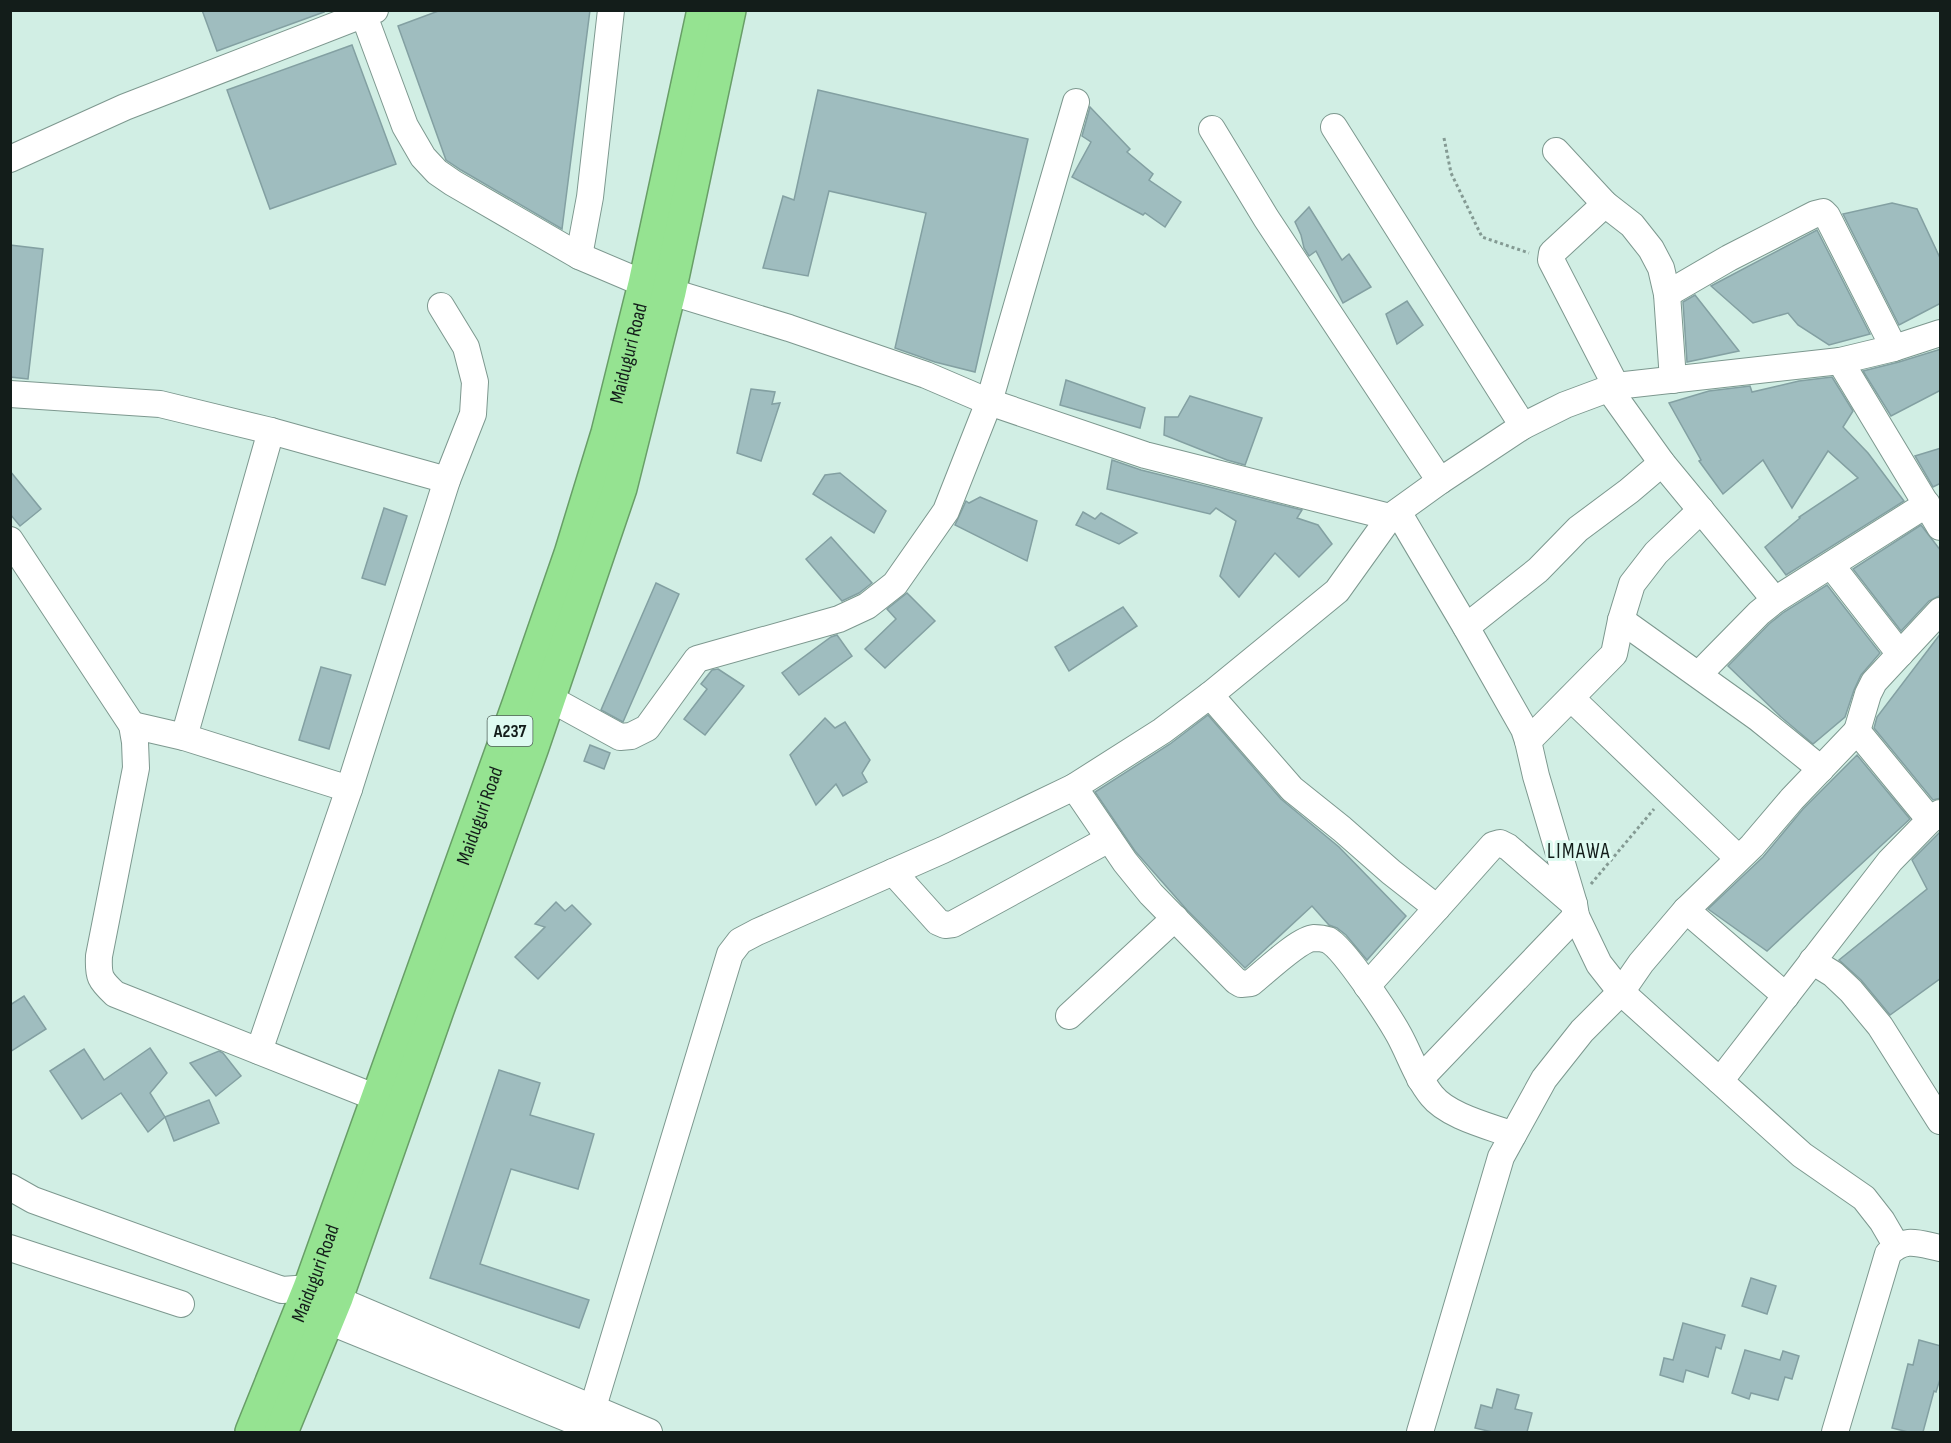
<svg xmlns="http://www.w3.org/2000/svg" width="1951" height="1443" font-family="'Sofia Sans Condensed',sans-serif">
<style>
.building{fill:#9fbdbf;stroke:#83a0a2;stroke-width:1.5}
.lines{fill:none;stroke-linecap:round;stroke-linejoin:round}
.minor-casing{stroke:#7d988f;stroke-width:28}
.highway-casing{stroke:#689e67;stroke-width:36}
.path{stroke:#849a93;stroke-width:3;stroke-dasharray:3 3;stroke-linecap:butt}
.minor{stroke:#fff;stroke-width:26}
.highway{stroke:#95e391;stroke-width:33}
.labels{text-anchor:middle;stroke-width:6;stroke-linejoin:round;paint-order:stroke}
.shield{fill:#defbf1;stroke:#50605a;stroke-width:1.5}
.shield-label{font-size:18px;font-weight:bold;fill:#131d1a}
.street-label{font-size:20px;fill:#131d1a;stroke:#defbf1}
.neighbourhood-label{font-size:21px;letter-spacing:1.5px;fill:#131d1a;stroke:#defbf1}
</style>
<rect width="100%" height="100%" fill="#d1eee4"/>
<!-- building -->
<g class="building">
<polygon points="202,10 323,10 324,12 217,51"/>
<polygon points="441,10 590,10 562,229 461,170 446,160 398,26"/>
<polygon points="352,45 396,164 270,209 227,90"/>
<polygon points="818,90 1028,139 975,372 935,362 895,348 926,213 829,191 808,276 763,268 783,196 794,200"/>
<polygon points="1090,107 1130,149 1127,152 1153,174 1149,180 1181,202 1165,227 1145,213 1143,215 1072,177 1091,142 1082,136"/>
<polygon points="1892,203 1917,209 1941,260 1941,303 1899,325 1843,214"/>
<polygon points="1309,207 1342,260 1349,254 1371,287 1343,303 1316,251 1309,256 1304,248 1301,235 1295,222"/>
<polygon points="1817,230 1870,334 1829,345 1798,325 1788,313 1753,323 1711,286"/>
<polygon points="10,245 43,249 28,379 10,377"/>
<polygon points="1695,295 1739,351 1687,362 1683,302"/>
<polygon points="1407,301 1423,325 1397,344 1386,314"/>
<polygon points="1941,349 1941,390 1891,416 1863,371 1899,362"/>
<polygon points="1832,377 1853,411 1843,427 1868,453 1904,501 1786,575 1765,547 1800,518 1799,517 1858,478 1828,451 1792,508 1763,460 1723,494 1699,461 1701,460 1669,403 1709,391 1750,386 1752,392 1799,381"/>
<polygon points="1066,380 1145,408 1140,428 1060,405"/>
<polygon points="751,389 775,392 772,404 780,403 761,461 737,453"/>
<polygon points="1190,396 1262,418 1245,465 1227,460 1164,435 1165,417 1178,417"/>
<polygon points="1941,448 1941,483 1933,487 1915,456"/>
<polygon points="1112,460 1141,470 1302,510 1297,518 1318,525 1332,544 1299,577 1275,553 1239,597 1220,576 1236,521 1216,508 1210,514 1107,489"/>
<polygon points="10,471 41,509 20,526 10,514"/>
<polygon points="840,473 886,511 874,533 813,494 825,475"/>
<polygon points="980,497 1037,521 1027,561 955,525 966,501 969,503"/>
<polygon points="384,508 407,516 385,585 362,578"/>
<polygon points="1083,512 1095,519 1101,513 1137,533 1119,544 1076,525"/>
<polygon points="1921,525 1941,551 1941,595 1929,601 1901,631 1853,569"/>
<polygon points="831,537 872,583 859,593 842,601 806,559"/>
<polygon points="656,583 679,594 623,722 601,710"/>
<polygon points="1827,585 1880,653 1861,675 1854,690 1845,717 1813,744 1781,717 1728,666 1769,624 1784,612"/>
<polygon points="907,593 935,621 885,668 865,649 896,619 887,609"/>
<polygon points="1123,607 1137,626 1069,671 1055,647"/>
<polygon points="1941,633 1941,798 1933,800 1874,728 1877,717"/>
<polygon points="837,635 852,656 799,695 782,673 831,637"/>
<polygon points="321,667 351,675 329,749 299,740"/>
<polygon points="718,669 744,686 705,735 684,719 707,689 701,684 712,670"/>
<polygon points="1208,715 1281,799 1339,847 1406,916 1367,960 1346,935 1337,928 1329,925 1312,906 1245,968 1187,910 1135,851 1095,792 1170,744"/>
<polygon points="825,718 835,728 845,722 870,760 862,773 867,782 843,796 836,784 816,805 790,755"/>
<polygon points="590,745 610,753 604,769 584,761"/>
<polygon points="1857,755 1910,819 1767,951 1708,909 1763,857 1803,809"/>
<polygon points="1941,831 1941,978 1890,1015 1861,980 1839,960 1927,889 1912,860"/>
<polygon points="556,902 565,911 572,905 591,924 538,979 515,957 545,927 535,924"/>
<polygon points="24,996 46,1029 10,1052 10,1005"/>
<polygon points="150,1048 167,1073 150,1093 165,1117 148,1132 121,1093 82,1119 50,1071 84,1049 104,1080"/>
<polygon points="219,1051 223,1053 241,1076 216,1096 190,1063"/>
<polygon points="499,1070 540,1083 530,1115 594,1134 578,1189 511,1169 480,1264 589,1300 579,1328 430,1278"/>
<polygon points="209,1100 219,1123 174,1141 165,1117"/>
<polygon points="1751,1278 1776,1286 1767,1314 1742,1306"/>
<polygon points="1683,1323 1725,1335 1721,1349 1716,1347 1708,1377 1686,1370 1683,1382 1660,1375 1664,1358 1673,1360"/>
<polygon points="1919,1340 1941,1346 1941,1376 1936,1392 1934,1391 1923,1432 1908,1432 1892,1428 1908,1364 1913,1365"/>
<polygon points="1745,1350 1780,1360 1783,1351 1799,1356 1792,1379 1785,1377 1778,1400 1751,1393 1749,1399 1732,1393"/>
<polygon points="1497,1389 1519,1395 1515,1409 1532,1413 1527,1432 1492,1432 1475,1428 1481,1405 1492,1408"/>
</g>
<g class="lines">
<!-- minor casing -->
<g class="minor-casing">
<g id="minor">
<polyline points="362,10 405,126 423,157 437,172 453,183 579,256 645,284 789,328 926,375 989,402 1145,455 1390,517"/>
<polyline points="1334,127 1523,426"/>
<polyline points="1212,129 1266,218 1440,481"/>
<polyline points="1556,151 1605,204 1632,225 1651,249 1661,268 1667,294 1673,380"/>
<polyline points="10,159 125,107 375,10"/>
<polyline points="1605,204 1552,253 1551,260 1616,386"/>
<polyline points="579,256 590,197 611,10"/>
<polyline points="1667,294 1729,258 1815,214 1823,212 1827,216 1894,348"/>
<polyline points="1840,361 1940,527"/>
<polyline points="1609,389 1662,463 1775,600"/>
<polyline points="10,394 160,404 271,431 447,480"/>
<polyline points="1398,512 1466,627 1524,729 1528,741 1536,776 1574,904 1576,916 1599,964 1621,992 1802,1155 1864,1198 1882,1221 1896,1245"/>
<path d="M10 540 132 725 135 742 136 768 99 956C98 977 100 980 115 994L377 1098"/>
<polyline points="1831,565 1900,654"/>
<polyline points="1621,620 1758,718 1821,769"/>
<polyline points="1466,627 1538,570 1578,529 1629,491 1662,463"/>
<polyline points="1699,674 1759,613 1775,600 1927,504"/>
<polyline points="1210,695 1292,789 1342,829 1391,872 1437,908 1367,986"/>
<polyline points="549,698 620,737 631,736 647,728 697,659 839,619 867,606 895,584 946,511 989,402 1076,102"/>
<polyline points="1571,698 1738,858"/>
<polyline points="132,725 184,737 349,789"/>
<polyline points="1857,731 1868,694 1874,682 1940,611"/>
<polyline points="184,737 271,431"/>
<polyline points="1528,741 1614,654 1621,620 1632,584 1656,553 1701,510"/>
<path d="M1074 787 1125 862 1151 894 1236 981 1241 984 1251 983C1265 972 1299 939 1314 938 1318 938 1325 939 1328 940 1344 948 1389 1017 1399 1035 1410 1055 1417 1078 1432 1096 1448 1116 1489 1126 1513 1135"/>
<polyline points="893,872 938,922 945,925 953,924 1109,839"/>
<polyline points="1437,908 1493,845 1500,843 1508,847 1574,904"/>
<polyline points="1686,910 1786,996"/>
<polyline points="1812,961 1833,974 1851,991 1880,1026 1940,1121"/>
<polyline points="1069,1016 1175,918"/>
<polyline points="259,1051 349,789 447,480 473,414 475,382 466,347 441,306"/>
<polyline points="1420,1079 1576,916"/>
<polyline points="1720,1081 1890,861 1930,820 1940,813"/>
<polyline points="10,1187 33,1200 282,1290 310,1288 649,1432"/>
<polyline points="10,1248 181,1304"/>
<polyline points="311,1314 601,1432"/>
<polyline points="587,1427 730,954 740,941 757,932 943,850 1074,787 1162,731 1210,695 1337,591 1390,517 1440,481 1523,426 1565,405 1616,386 1840,361 1894,348 1940,333"/>
<polyline points="1420,1432 1501,1157 1544,1079 1582,1031 1621,992 1641,963 1686,910 1752,846 1792,799 1857,731 1930,820"/>
<path d="M1835 1432 1888 1254C1904 1236 1920 1244 1940 1248"/>
</g>
</g>
<!-- highway casing -->
<g class="highway-casing">
<g id="highway">
<path id="s1" d="M252 1432 310 1288 519 704 571 554 608 433 645 284 704 10"/>
<polyline points="281,1432 336,1298 438,1007 532,747 620,488 669,292 729,10"/>
</g>
</g>
<!-- path -->
<g class="path">
<polyline points="1444,138 1451,173 1482,237 1529,253"/>
<polyline points="1591,884 1654,809"/>
</g>
<!-- minor -->
<use href="#minor" class="minor"/>
<!-- highway -->
<use href="#highway" class="highway"/>
</g>
<g class="labels">
<!-- shield labels -->
<rect class="shield" x="487.5" y="716" width="45" height="30" rx="4.5"/>
<g class="shield-label">
<text x="510" y="737">A237</text>
</g>
<!-- street labels -->
<g class="street-label">
<text dy="7" stroke="none"><textPath href="#s1" startOffset="1143">Maiduguri Road</textPath></text>
<text dy="7" stroke="none"><textPath href="#s1" startOffset="657">Maiduguri Road</textPath></text>
<text dy="7" stroke="none"><textPath href="#s1" startOffset="171">Maiduguri Road</textPath></text>
</g>
<!-- neighbourhood labels -->
<g class="neighbourhood-label">
<text x="1579" y="858">LIMAWA</text>
</g>
</g>
<!-- border -->
<rect width="1951" height="1443" fill="none" stroke="#131d1a" stroke-width="24"/>
</svg>
